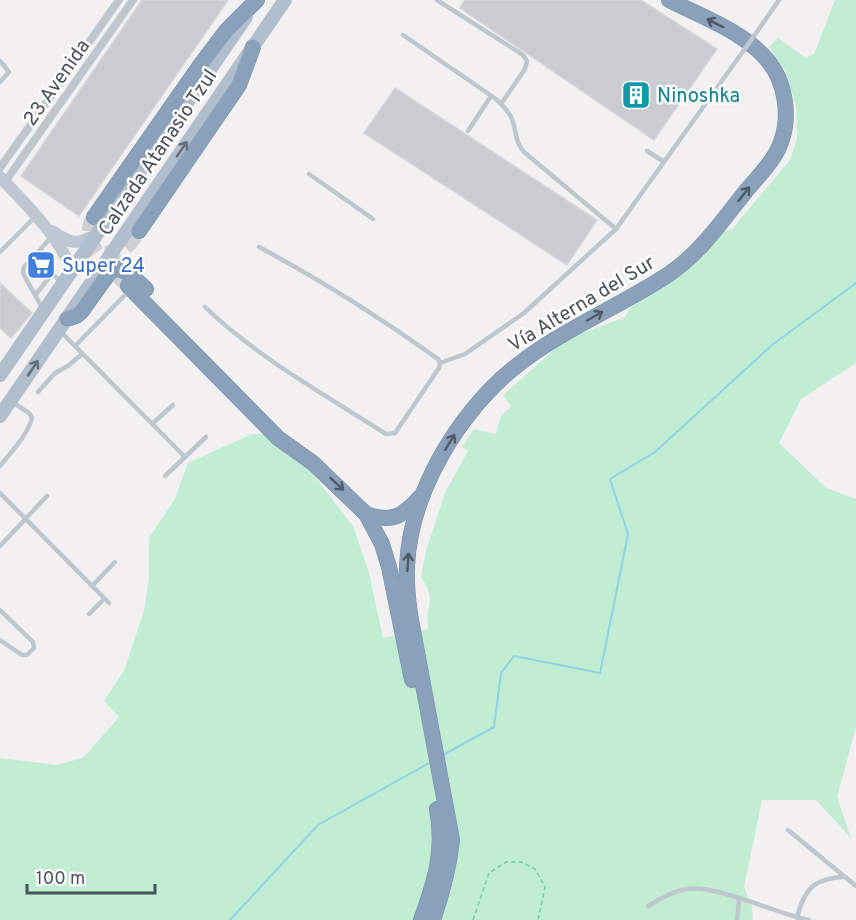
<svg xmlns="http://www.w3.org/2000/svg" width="856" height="920" font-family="Overpass,sans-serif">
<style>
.green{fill:#c1edd3}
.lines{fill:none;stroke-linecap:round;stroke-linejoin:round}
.stream{stroke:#90d3e7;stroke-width:2}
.building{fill:#caccd2;stroke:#d4d6db;stroke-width:1.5}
.highway-tunnel{stroke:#d0d0d2;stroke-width:15;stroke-dasharray:15 8;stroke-linecap:butt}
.highway-casing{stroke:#758ca7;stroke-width:16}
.path{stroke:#7bc9a5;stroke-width:1.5;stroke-dasharray:4.5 3;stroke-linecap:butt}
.lane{stroke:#bfc7ce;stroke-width:4.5}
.street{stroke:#bfc7ce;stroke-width:8}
.secondary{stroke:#bfc7d2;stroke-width:12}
.primary{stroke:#b1becd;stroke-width:14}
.highway{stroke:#8aa1bc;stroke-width:15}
.lane-bridge{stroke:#bfc7ce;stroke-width:4.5}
.oneway{stroke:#505a66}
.oneway2{stroke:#636d78}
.labels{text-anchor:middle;stroke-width:5;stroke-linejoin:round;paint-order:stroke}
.street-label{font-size:20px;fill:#49525c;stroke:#fff}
.culture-label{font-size:20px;fill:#0d838f;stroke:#fff;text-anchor:start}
.shop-label{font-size:20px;fill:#366cbe;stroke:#fff;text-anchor:start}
</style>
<rect width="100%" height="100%" fill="#f2f0f0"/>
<!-- green -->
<path class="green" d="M835 0H856V363L801 399 779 443 826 488 856 499V727L837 797 851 838 816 800H762L744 887 752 908 753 920H0V758L56 765 83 758 119 717 104 701 124 671 144 611 149 578V538L175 499 188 463 252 434H269L311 472 353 526 369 573 383 638 428 629C425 605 438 601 421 577L426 551 445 493 468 451 462 447 474 429 496 434 500 418 511 406 503 395 565 340 625 317 632 306 681 274 724 231 731 230 790 160 797 139 796 105 785 70 769 47 778 38 806 58 814 54Z"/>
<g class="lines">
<!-- stream -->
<g class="stream">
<polyline points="441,756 494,727 501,673 514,656 600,673 628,534 610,479 655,452 772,345 856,283"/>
<polyline points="230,920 318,825 431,762"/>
</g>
</g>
<!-- building -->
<g class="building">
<polygon points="142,0 228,0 79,216 21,176"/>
<polygon points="465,0 641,0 717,49 654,140 460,8"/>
<polygon points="395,88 597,220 567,265 364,133"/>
<polygon points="0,283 32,313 11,338 0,328"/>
</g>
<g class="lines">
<!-- highway-tunnel -->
<g class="highway-tunnel">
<path d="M94 217C77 244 111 267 128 286"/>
<path d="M104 253C122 255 130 244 139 231"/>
</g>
<!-- highway casing -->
<g class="highway-casing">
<g id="highway">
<polyline points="94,217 201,64 226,31 257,0"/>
<polyline points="139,231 239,85 253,47"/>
<polyline points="128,286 278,438 313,463 366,514 382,544 389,567 412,680"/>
<polyline points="67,319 76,316 81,312 109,273 116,268 129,273 146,289"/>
<path d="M366 514C392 523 402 517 420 497"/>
<path d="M421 920C435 881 445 851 437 809"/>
<path d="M433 920C442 894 449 868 452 840L411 620C408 602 406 584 407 566 410 502 445 438 488 392 538 338 609 314 669 274 700 253 723 220 746 191 759 175 776 160 782 139 790 115 785 82 769 62 745 32 702 17 669 0"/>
</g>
</g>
<!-- path -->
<polyline class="path" points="473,920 489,873 506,862 521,862 535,869 545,887 538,920"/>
<!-- lane -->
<g class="lane">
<polyline points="437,0 523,55 527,61 525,69 501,104"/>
<path d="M403 35 496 99C502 105 509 111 512 119 517 132 514 140 524 152L616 229"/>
<polyline points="754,36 779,0"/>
<polyline points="0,61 9,72 0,82"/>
<polyline points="468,131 491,96"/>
<polyline points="647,151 663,161"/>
<polyline points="309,174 373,219"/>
<path d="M259 247C321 280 381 318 438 359L440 363"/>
<polyline points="0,252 36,216"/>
<polyline points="35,256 52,236"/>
<path d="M28 263C25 266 23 267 23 272 23 276 39 300 42 308"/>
<polyline points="42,266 61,281"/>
<polyline points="36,294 52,274"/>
<path d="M205 307C258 358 324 394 386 434L395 433 439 368 440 363 465 354 524 313 616 229 739 57"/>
<polyline points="61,332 184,456"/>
<polyline points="75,346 126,294"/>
<polyline points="38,392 54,374 69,365 82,354"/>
<polyline points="152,424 173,405"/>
<path d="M0 466C11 452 27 436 32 418L29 413 12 402"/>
<polyline points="165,476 206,437"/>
<polyline points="0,493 109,603"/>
<polyline points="0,546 47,496"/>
<polyline points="92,586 115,562"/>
<polyline points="0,610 33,642 34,648 27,655 22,655 0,640"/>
<polyline points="89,614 104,599"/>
<polyline points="788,830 856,886"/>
<path d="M648 906C660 899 673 891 687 889 716 884 776 914 809 920"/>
<path d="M797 918C804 889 814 878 845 877"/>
<polyline points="737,920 739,900"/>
</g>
<!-- street -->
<g class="street">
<polyline points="0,168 119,0"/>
<polyline points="5,182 133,0"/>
</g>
<!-- secondary -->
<g class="secondary">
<path d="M0 177C22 200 63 240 71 271"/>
<path d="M52 231C72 244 76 246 97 234"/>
</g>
<!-- primary -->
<g class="primary">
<polyline points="0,375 246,17"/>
<polyline points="0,416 285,0"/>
</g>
<!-- highway -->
<use href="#highway" class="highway"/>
<!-- lane-bridge -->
<polyline class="lane-bridge" points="739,57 754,36"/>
</g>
<!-- one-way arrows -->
<defs><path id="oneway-shaft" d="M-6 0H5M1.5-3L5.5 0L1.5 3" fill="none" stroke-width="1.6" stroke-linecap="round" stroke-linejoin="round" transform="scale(1.5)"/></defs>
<g class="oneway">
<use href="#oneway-shaft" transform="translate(715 23) rotate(-153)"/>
<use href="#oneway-shaft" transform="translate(744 194) rotate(-52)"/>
<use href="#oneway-shaft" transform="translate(595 316) rotate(-30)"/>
<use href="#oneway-shaft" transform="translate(450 442) rotate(-58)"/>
<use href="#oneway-shaft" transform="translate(337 484) rotate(43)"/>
<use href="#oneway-shaft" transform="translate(408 562) rotate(-86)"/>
</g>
<g class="oneway2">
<use href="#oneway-shaft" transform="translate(182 149) rotate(-56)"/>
<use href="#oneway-shaft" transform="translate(33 368) rotate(-56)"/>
</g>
<!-- icons -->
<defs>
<g id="building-square" transform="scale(1.5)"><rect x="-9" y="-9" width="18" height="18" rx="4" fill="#0f9aa8" stroke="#fff"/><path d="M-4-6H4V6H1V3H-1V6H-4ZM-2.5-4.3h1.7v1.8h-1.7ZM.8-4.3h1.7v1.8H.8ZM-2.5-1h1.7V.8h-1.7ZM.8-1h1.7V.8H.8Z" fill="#fff"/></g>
<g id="supermarket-square" transform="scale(1.5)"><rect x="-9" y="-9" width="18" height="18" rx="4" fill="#3f7fe0" stroke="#fff"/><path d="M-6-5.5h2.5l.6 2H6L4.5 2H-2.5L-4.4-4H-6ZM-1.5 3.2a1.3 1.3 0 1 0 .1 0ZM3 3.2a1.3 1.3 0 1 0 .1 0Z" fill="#fff"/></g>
</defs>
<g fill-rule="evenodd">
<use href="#building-square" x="636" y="95"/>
<use href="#supermarket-square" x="41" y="265"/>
</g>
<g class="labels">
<!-- street labels -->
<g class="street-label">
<text transform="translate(56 82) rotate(-55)" y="7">23 Avenida</text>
<text transform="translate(157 152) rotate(-56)" y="7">Calzada Atanasio Tzul</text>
<text transform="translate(581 303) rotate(-31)" y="7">Vía Alterna del Sur</text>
</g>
<!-- culture labels -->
<g class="culture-label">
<text x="657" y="102">Ninoshka</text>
</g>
<!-- shop labels -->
<g class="shop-label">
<text x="62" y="272">Super 24</text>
</g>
</g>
<!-- scale -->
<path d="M27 884v9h128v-9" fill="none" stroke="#49525c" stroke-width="3"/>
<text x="36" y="884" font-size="18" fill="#49525c" stroke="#ffffff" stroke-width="4.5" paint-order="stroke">100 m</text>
</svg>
